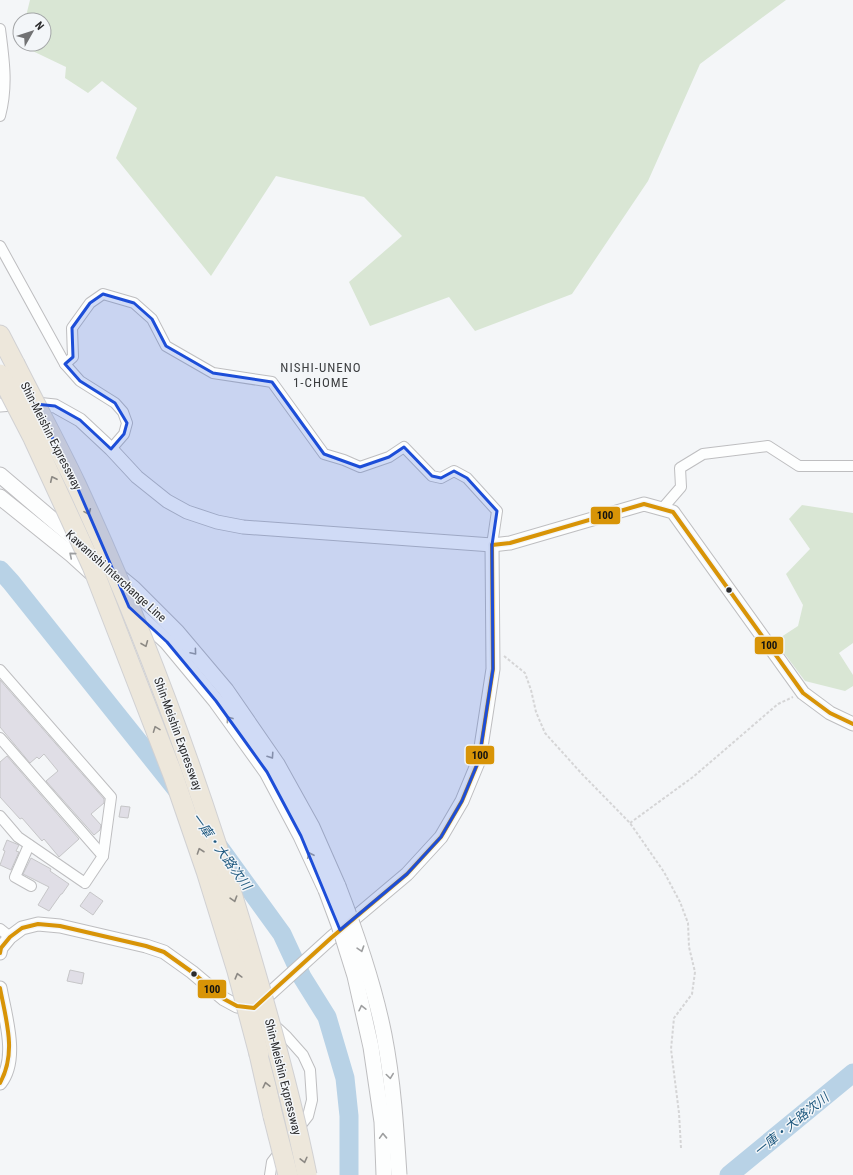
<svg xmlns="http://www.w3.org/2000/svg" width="853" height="1175" font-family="'Roboto Condensed','Noto Sans JP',sans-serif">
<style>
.green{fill:#d9e6d4}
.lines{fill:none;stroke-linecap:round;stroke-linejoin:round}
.river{stroke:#b8d2e6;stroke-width:19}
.building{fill:#e0dee6;stroke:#c6c6c8}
.minor-casing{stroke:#bebec0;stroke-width:12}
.tertiary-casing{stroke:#bebec0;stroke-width:15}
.secondary-casing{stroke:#bebec0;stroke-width:17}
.motorway-casing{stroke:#d1d1d3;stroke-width:21}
.path{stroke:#d5d5d6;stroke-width:2;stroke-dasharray:3 2;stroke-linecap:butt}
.minor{stroke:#fdfefe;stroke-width:10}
.tertiary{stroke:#fdfefe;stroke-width:13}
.secondary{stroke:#fdfefe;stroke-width:15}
.motorway{stroke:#ede7db;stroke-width:19}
.secondary-bridge-casing{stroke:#bebec0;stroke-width:17;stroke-linecap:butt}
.motorway-bridge-casing{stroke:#d1d1d3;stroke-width:21;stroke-linecap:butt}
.secondary-bridge{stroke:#fdfefe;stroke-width:15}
.motorway-bridge{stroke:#ede7db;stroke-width:19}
.bus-1-casing{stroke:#f3f6f9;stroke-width:7}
.bus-1{stroke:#d89407;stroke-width:4}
.oneway{stroke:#8c8984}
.oneway2{stroke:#9e9fa0}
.marked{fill:#1d4ed8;fill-opacity:0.2;stroke:#1d4ed8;stroke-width:3;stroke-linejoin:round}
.bus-dot{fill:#2b2b2d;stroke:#f3f6f9;stroke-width:1.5}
.labels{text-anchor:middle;stroke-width:3;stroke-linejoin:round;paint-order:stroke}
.street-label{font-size:12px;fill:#2b2b2d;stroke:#f3f6f9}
.neighbourhood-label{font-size:13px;letter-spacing:1px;fill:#3b3d3f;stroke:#f3f6f9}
.water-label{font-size:13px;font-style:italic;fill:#1f597f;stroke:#f3f6f9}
.line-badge{stroke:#f3f6f9;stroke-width:1.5}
.pale-badge-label{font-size:11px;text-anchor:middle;font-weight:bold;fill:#111}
</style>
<rect width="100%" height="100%" fill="#f4f6f8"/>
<!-- green -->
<g class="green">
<polygon points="30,0 786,0 700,64 648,181 572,294 475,331 449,297 370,326 349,282 402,236 364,197 276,176 211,276 116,158 137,108 102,81 88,93 65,78 66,67 18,44 20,39 20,44 44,44 44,20 25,20"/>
<polygon points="802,505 853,513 853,643 839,653 853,675 853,686 845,691 805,681 775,641 798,626 803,605 786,574 810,549 789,519"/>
</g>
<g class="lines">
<!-- river -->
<g class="river">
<polyline points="0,570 11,582 177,790"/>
<polyline points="219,847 282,934 302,977 327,1017 345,1078 349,1116 349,1175"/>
<polyline points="729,1175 853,1073"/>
</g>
</g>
<!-- building -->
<g class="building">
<polygon points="0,680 104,799 104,803 91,814 101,825 100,830 94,835 46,781 58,771 44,754 39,759 37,757 30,763 0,727"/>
<polygon points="7,756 79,839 59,857 44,839 42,841 22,818 20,819 0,797 0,762"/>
<polygon points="121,806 130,807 128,818 119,817"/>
<polygon points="7,840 19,845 16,851 19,852 11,870 0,865 5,851 3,850"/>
<polygon points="31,858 51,869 50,871 69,884 62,894 61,894 49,911 38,905 49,887 23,874"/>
<polygon points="90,892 103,901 93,915 80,906"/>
<polygon points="70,970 84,973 82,984 67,981"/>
</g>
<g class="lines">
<!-- minor casing -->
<g class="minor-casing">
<g id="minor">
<path d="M0 29C4 60 8 86 0 116"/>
<polyline points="0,246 65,364 80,381 115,403 123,412 127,423 124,434 111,449"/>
<polyline points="65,364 73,357 72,328 90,303 103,294 134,303 152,319 166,346 213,373 272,382 324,454 344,460 360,467 389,457 404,447 432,476 441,478 454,471 467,478 497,511 492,545"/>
<polyline points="662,509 681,487 680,468 703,454 768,446 799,466 853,466"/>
<polyline points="0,670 111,797 103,856 85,883 18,837 0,816"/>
<polyline points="0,738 103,856"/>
<polyline points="29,845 15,877 31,886"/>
<polyline points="0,929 10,937"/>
<polyline points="270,1175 272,1162 308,1116 312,1100 310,1070 303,1055 287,1037 273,1024"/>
</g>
</g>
<!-- tertiary casing -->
<g class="tertiary-casing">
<g id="tertiary">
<polyline points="0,405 26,403 55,406 80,420 111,449 137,477 167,501 187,512 217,522 243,527 492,545 510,543 644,504 673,512 803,693 830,713 853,724"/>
<polyline points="0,953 1,948 10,937 22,928 38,924 60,926 146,946 164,952 192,972 224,999 237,1006 254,1008 331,938 407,874 441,837 462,801 479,760 493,669 492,545"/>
<path d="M0 988C5 1016 19 1059 0 1083"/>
</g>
</g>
<!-- secondary casing -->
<g class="secondary-casing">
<g id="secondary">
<polyline points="0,475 80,543"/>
<polyline points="0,497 72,555 94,575"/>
<polyline points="116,574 133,588 177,632 226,690 277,764 312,827 338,886"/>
<polyline points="131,609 167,642 216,701 267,772 301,836 326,890"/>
</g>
</g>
<!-- motorway casing -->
<g class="motorway-casing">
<g id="motorway">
<polyline points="0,335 15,364"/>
<polyline points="259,1054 273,1116"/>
</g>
</g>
<!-- path -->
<g class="path">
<polyline points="504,656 525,673 531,690 536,712 545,733 582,774 630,823 664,872 680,902 688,923 689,947 695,972 692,994 674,1018 671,1049 679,1113 681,1148"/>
<polyline points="630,823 693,777 778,704 793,697"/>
</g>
<!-- minor -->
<use href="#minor" class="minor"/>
<!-- tertiary -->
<use href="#tertiary" class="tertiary"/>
<!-- secondary -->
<use href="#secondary" class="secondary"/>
<!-- motorway -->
<use href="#motorway" class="motorway"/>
<!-- secondary-bridge casing -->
<g class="secondary-bridge-casing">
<g id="secondary-bridge">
<path d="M338 886C357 935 374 984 384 1035 393 1081 396 1128 399 1175"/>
<polyline points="326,890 339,925 355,976 371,1047 382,1122 384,1175"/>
</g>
</g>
<!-- motorway-bridge casing -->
<g class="motorway-bridge-casing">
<g id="motorway-bridge">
<path d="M15 364C35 404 57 444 76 484 142 626 196 773 241 923 266 1006 290 1090 307 1175"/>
<polyline points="0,374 33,438 92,566 173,775 206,871 237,971 259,1054"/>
<polyline points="273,1116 288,1175"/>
</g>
</g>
<!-- secondary-bridge -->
<use href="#secondary-bridge" class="secondary-bridge"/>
<!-- motorway-bridge -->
<use href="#motorway-bridge" class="motorway-bridge"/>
<!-- bus-1 casing -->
<g class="bus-1-casing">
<g id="bus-1">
<polyline points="492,545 510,543 644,504 673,512 803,693 830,713 853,724"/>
<polyline points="0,953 1,948 10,937 22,928 38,924 60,926 146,946 164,952 192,972 224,999 237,1006 254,1008 331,938 407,874 441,837 462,801 479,760 493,669 492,545"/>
<path d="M0 988C6 1020 17 1053 0 1083"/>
</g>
</g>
<!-- bus-1 -->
<use href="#bus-1" class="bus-1"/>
</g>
<!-- one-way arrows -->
<defs><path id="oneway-chevron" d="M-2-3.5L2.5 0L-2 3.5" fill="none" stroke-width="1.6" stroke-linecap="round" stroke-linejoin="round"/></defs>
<g class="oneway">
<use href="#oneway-chevron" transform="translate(53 479) rotate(-115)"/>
<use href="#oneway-chevron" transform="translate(88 512) rotate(66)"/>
<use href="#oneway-chevron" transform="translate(145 644) rotate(68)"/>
<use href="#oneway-chevron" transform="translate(156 729) rotate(-111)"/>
<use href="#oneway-chevron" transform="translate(200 851) rotate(-109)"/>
<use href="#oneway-chevron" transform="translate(234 899) rotate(73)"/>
<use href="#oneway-chevron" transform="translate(238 976) rotate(-105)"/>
<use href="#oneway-chevron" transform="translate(266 1085) rotate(-103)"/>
<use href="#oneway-chevron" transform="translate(304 1160) rotate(76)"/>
</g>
<g class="oneway2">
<use href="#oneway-chevron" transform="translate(72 555) rotate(-140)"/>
<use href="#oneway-chevron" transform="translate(194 652) rotate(50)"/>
<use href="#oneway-chevron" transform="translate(229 719) rotate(-126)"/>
<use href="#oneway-chevron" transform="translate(271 756) rotate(56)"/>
<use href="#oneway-chevron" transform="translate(310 855) rotate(-115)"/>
<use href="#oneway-chevron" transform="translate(361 949) rotate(72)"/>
<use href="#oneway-chevron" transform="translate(362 1008) rotate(-103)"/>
<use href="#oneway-chevron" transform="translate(390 1076) rotate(82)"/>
<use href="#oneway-chevron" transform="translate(383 1136) rotate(-92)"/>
</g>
<!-- marked area -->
<path class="marked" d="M103 294 134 303 152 319 166 346 213 373 272 382 324 454 360 467 389 457 404 447 432 476 441 478 454 471 467 478 497 511 492 545 493 669 479 760 462 801 441 837 407 874 340 930 301 836 267 772 216 701 167 642 129 607 75 482 35 404 55 406 80 420 111 449 124 434 127 423 115 403 80 381 65 364 73 357 72 328 90 303Z"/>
<!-- markers -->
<g class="bus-dot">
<circle cx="729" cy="590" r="3.5"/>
<circle cx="194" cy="974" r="3.5"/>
</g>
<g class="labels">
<!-- street labels -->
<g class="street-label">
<text transform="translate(51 436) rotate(63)" y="4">Shin-Meishin Expressway</text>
<text transform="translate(116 576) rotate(42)" y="4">Kawanishi Interchange Line</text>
<text transform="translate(178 734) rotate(70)" y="4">Shin-Meishin Expressway</text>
<text transform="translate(283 1077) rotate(76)" y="4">Shin-Meishin Expressway</text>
</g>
<!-- neighbourhood labels -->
<g class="neighbourhood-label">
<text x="321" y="372">NISHI-UNENO<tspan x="321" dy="15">1-CHOME</tspan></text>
</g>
<!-- water labels -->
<g class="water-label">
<text transform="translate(222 851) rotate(54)" y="5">一庫・大路次川</text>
<text transform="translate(791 1124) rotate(-39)" y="5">一庫・大路次川</text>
</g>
</g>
<g class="line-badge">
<rect x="590" y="506" width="31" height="19" rx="4" fill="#d89407"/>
<rect x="754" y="636" width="30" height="19" rx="4" fill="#d89407"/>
<rect x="465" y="745" width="30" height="20" rx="4" fill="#d89407"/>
<rect x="197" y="979" width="30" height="20" rx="4" fill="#d89407"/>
</g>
<g class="pale-badge-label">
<text x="605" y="519">100</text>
<text x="769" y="649">100</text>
<text x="480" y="759">100</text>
<text x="212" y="993">100</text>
</g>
<!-- north arrow -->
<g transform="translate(32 32) rotate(51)"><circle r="19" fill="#f3f6f9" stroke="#a3a5a7"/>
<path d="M0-3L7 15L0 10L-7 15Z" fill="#717274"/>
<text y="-6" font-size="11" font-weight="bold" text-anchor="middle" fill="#2b2b2d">N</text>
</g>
</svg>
